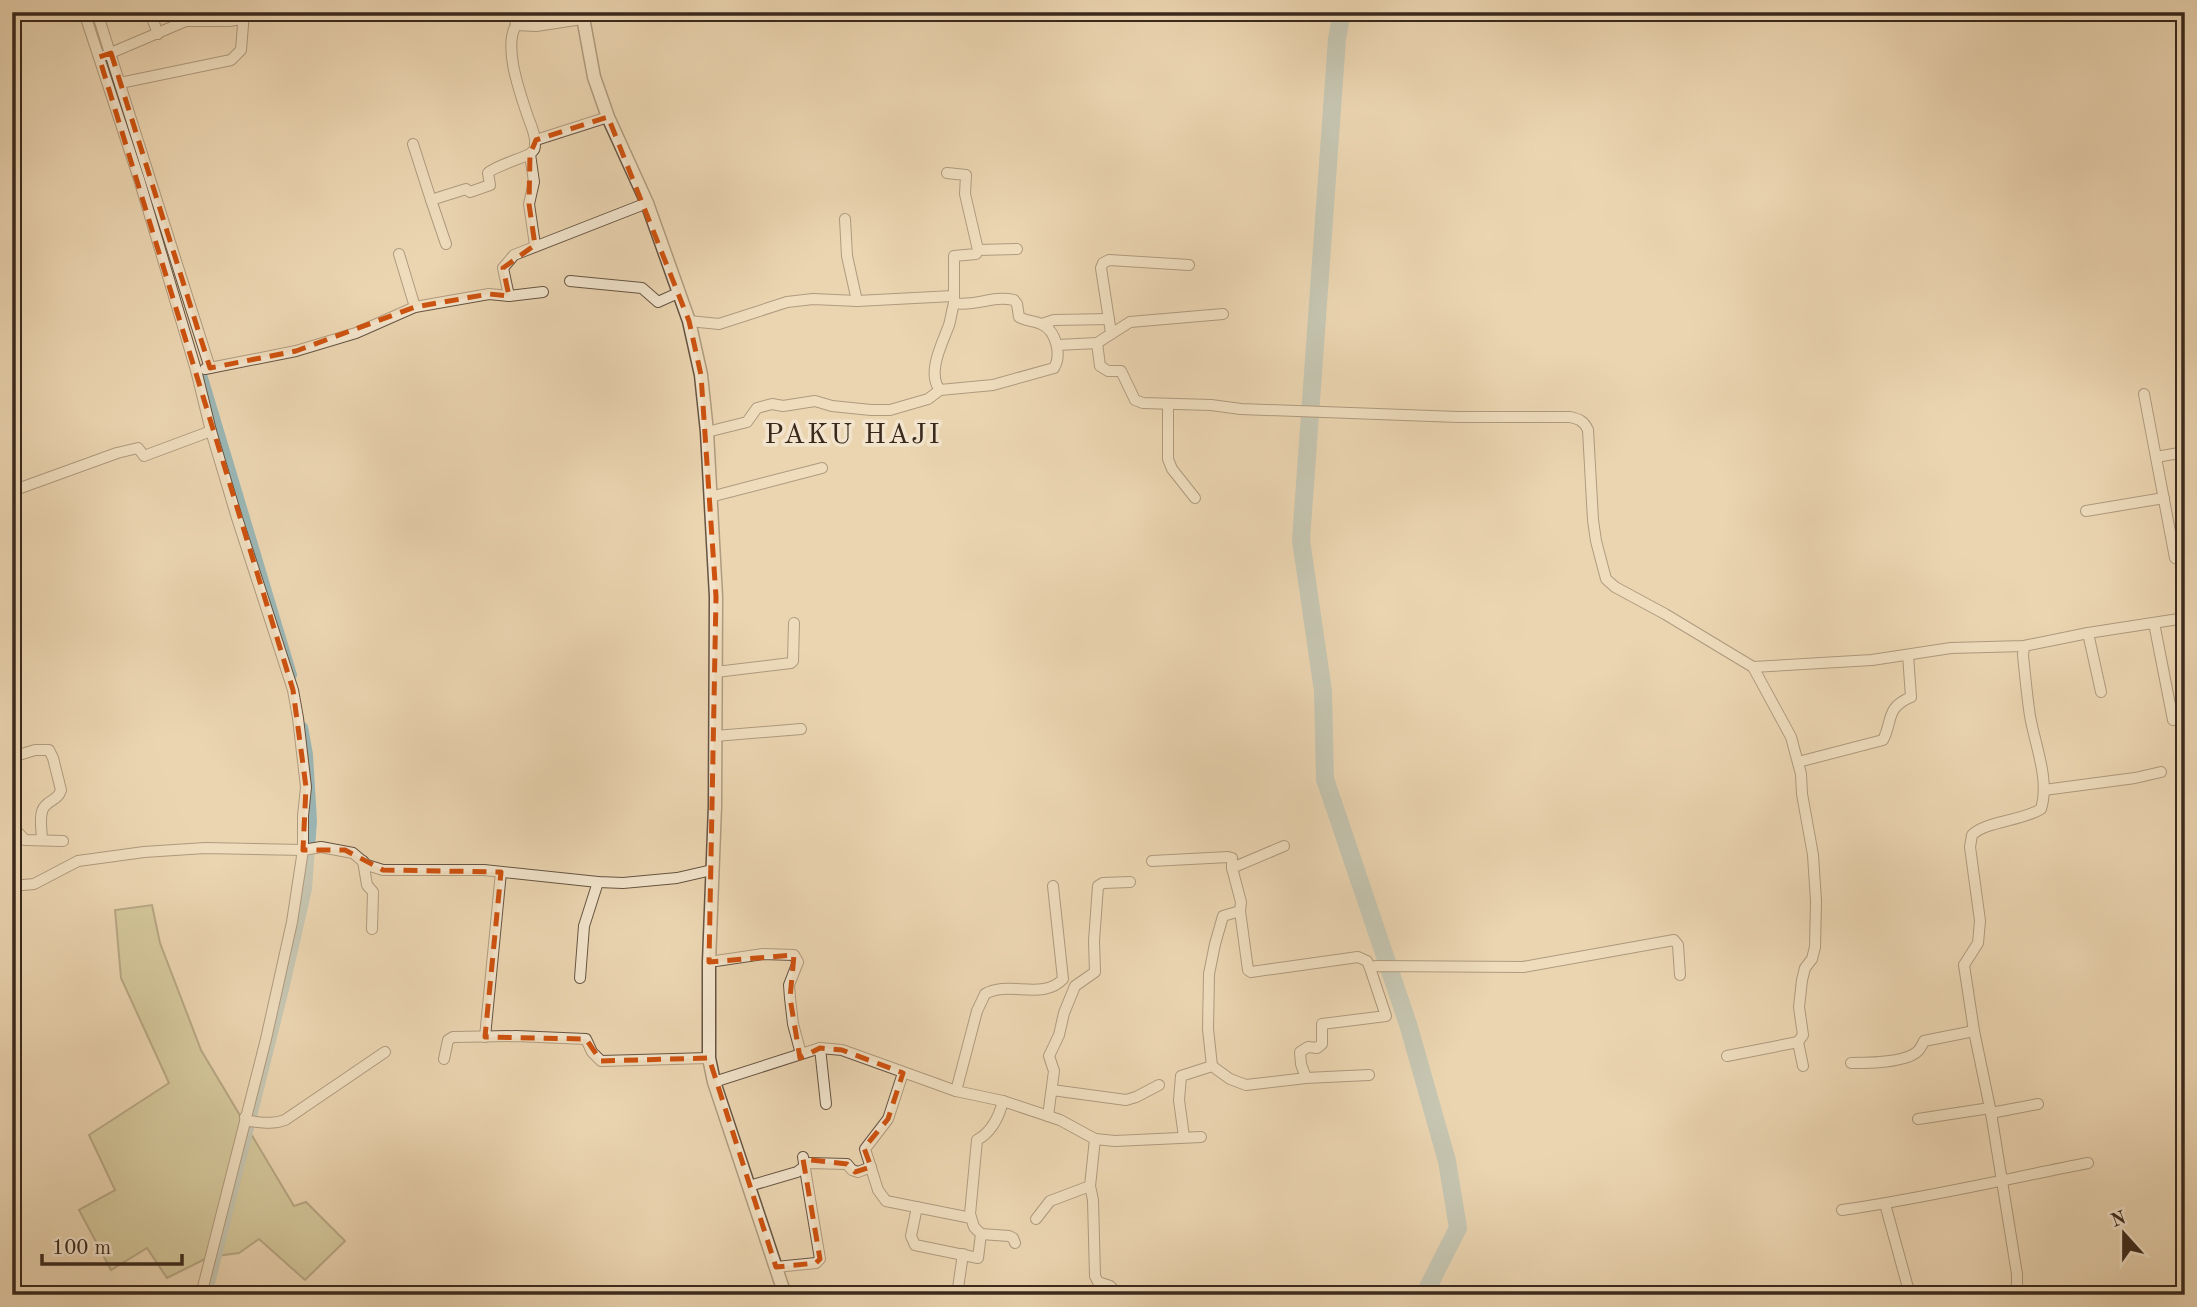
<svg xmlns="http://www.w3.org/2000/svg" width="2197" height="1307" font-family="'Old Standard TT',serif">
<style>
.green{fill:#bcbc88;stroke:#7b7252;stroke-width:2}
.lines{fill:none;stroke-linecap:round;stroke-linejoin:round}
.canal{stroke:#9bb6b5;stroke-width:10}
.river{stroke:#9bb6b5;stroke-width:18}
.minor-casing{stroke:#665442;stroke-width:12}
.tertiary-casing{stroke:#665442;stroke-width:15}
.minor{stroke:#f2e4cc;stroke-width:10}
.tertiary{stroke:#f2e4cc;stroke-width:12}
.marked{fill:none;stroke:#ce520f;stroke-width:5;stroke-dasharray:14 9;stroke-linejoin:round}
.labels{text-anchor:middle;stroke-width:7;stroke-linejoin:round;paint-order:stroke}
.quarter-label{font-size:28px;letter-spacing:2px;fill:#3a291d;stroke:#f2e4cc}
</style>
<rect width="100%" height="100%" fill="#ebd5b1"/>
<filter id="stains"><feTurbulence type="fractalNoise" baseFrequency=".00286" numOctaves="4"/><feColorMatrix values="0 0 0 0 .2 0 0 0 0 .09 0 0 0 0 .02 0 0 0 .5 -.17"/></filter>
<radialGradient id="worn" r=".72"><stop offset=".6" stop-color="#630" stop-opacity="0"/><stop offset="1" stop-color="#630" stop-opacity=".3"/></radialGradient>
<!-- green -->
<polygon class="green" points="152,905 160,943 201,1050 294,1206 306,1202 345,1241 305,1280 259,1239 239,1253 209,1257 167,1278 147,1248 111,1270 79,1210 115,1190 89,1135 169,1083 121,978 115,910"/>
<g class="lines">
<!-- canal -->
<g class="canal">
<polyline points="91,12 105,62"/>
<polyline points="201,371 292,675"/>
<polyline points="207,1295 285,985 307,889 312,821 308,755 303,727"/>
</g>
<!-- river -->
<polyline class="river" points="1342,12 1337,39 1301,540 1323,691 1325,779 1408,1024 1447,1161 1458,1228 1424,1295"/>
<!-- minor casing -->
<g class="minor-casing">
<g id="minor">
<polyline points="84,12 139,179 196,370 211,431 237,518 293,690 298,718 306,787 303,816 303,850 292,922 266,1039 201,1295"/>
<polyline points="97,12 210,368"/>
<polyline points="150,12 158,34"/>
<polyline points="514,12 516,25 536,26 582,19"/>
<path d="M516 25C503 47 520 93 528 117 531 125 536 136 535 144 535 150 534 150 530 154L534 182 529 204 535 245"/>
<polyline points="106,55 186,21 229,21 242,19"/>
<polyline points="120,83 231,60 241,50 244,12"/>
<polyline points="536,140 608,117"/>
<polyline points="413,144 431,200"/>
<polyline points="947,173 966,175 965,194 978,250"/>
<polyline points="845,219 847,256 857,301"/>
<path d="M446 244 431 200 466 189 470 192 490 185 488 173C493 167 520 159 530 154"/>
<polyline points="399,254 415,307"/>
<polyline points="570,281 642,288 658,302 678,293"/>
<polyline points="509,296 503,268 514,255 647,203"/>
<polyline points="689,321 719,324 787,302 813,299 857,301 953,296"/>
<polyline points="1042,324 1054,320 1109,319"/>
<polyline points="1111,333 1101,268 1103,263 1109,260 1189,265"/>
<path d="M1097 343 1100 366 1108 371H1121L1135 400 1143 403 1211 405 1241 409 1458 417H1570C1579 419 1584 421 1588 430L1593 520 1596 541 1606 579 1615 587 1665 614 1753 667 1872 660 1951 648 2024 646 2088 633 2185 618"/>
<polyline points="1057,345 1097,343 1130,322 1223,314"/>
<polyline points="205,369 296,351 356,333 415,307 489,294 509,296 543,292"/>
<path d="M940 390C926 373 943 342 949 325 951 318 952 310 954 303"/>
<polyline points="2144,394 2175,558"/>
<polyline points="1168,404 1168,459 1172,469 1195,498"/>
<path d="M707 432 747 422 757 408 772 404 783 406 815 401 832 406 871 410H890L928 399 940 390 993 385 1054 368C1062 355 1056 330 1041 324 1034 321 1026 321 1019 317L1017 304 1014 300C991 295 976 307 954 303V256L976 254 978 250 1017 249"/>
<polyline points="2156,457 2185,452"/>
<polyline points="12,491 117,453 138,448 144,456 211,431"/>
<polyline points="710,497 822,468"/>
<polyline points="2086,511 2164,498"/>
<polyline points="2154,623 2173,720"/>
<polyline points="2088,633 2101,692"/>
<polyline points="1753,667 1791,737 1801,774 1802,794 1813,855 1816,901 1815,947 1812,959 1805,968 1802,980 1799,1007 1803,1035 1798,1042 1803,1066"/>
<polyline points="716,672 791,663 793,661 794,623"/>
<polyline points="715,736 801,729"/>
<path d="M12 757 35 750H49L53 758 61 790C58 800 51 799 45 806 38 813 42 831 42 840"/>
<path d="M1798 762 1883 740C1893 721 1885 708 1911 697L1908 655"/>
<polyline points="2044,790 2135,778 2161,772"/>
<polyline points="12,826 25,840 63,841"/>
<polyline points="363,861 367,885 373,892 372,929"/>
<polyline points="1152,861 1228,857 1232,858 1232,868"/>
<polyline points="12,886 34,884 78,861 144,852 205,848 303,850 321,847 353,853 367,865 383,870 484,870 598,882 623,883 677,878 712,870"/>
<polyline points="1240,911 1248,970 1251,972 1358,957 1367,961 1370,968"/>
<polyline points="709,962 763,954 794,955 798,962 789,985 790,998 793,1024 801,1054"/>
<polyline points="580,978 584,926 598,882"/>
<polyline points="485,1037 501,872"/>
<polyline points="820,1048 826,1104"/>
<polyline points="1727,1056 1798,1042"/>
<polyline points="444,1059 448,1040 453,1037 516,1036 586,1039 592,1052 601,1061 709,1058"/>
<path d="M1851 1063C1867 1063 1906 1063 1918 1051 1921 1048 1922 1045 1924 1041L1974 1031"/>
<polyline points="1212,1066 1230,1079 1246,1085 1306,1078 1301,1064 1300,1052 1308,1047 1317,1048 1322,1044 1322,1024 1386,1016 1370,968 1376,966 1523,967 1674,940 1678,945 1680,975"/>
<polyline points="903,1073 888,1119 865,1149 878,1190 886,1201 971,1218"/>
<polyline points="1306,1078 1369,1075"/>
<polyline points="714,1082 820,1048 842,1050 956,1091 1003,1101 1060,1120 1095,1139 1115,1141 1201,1137"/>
<polyline points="1052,1090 1126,1100 1136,1097 1159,1085"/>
<path d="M956 1091 977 1011 985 994C1008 980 1043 1001 1063 979L1053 886"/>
<polyline points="1991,1113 2038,1104"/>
<polyline points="1048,1116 1054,1071 1049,1056 1059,1035 1064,1013 1075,986 1095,972 1094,941 1098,886 1103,883 1130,882"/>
<path d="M245 1117 247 1121C261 1122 272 1125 285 1120L385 1052"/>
<polyline points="1918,1119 1990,1108"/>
<polyline points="1184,1137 1179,1100 1181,1076 1212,1066 1208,1029 1209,974 1215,944 1223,916 1240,911 1241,902 1232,868 1284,846"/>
<polyline points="1095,1139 1090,1186 1093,1200 1095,1276 1098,1282 1110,1286 1113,1289 1113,1295"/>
<polyline points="749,1186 797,1172 809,1163 847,1164 852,1170 858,1172 871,1167"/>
<polyline points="1885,1204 1910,1295"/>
<path d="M917 1207 911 1236 915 1245 978 1258 981 1234 974 1227 970 1214 977 1140C992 1132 999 1117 1003 1101"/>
<path d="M1842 1210C1925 1198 2006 1179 2088 1163"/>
<polyline points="1036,1219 1050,1201 1090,1186"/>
<polyline points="981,1234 1009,1236 1013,1238 1015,1243"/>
<polyline points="776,1267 816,1263 820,1259 803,1157"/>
<polyline points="957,1295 963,1254"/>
<path d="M2017 1295V1274L1991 1113 1974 1031 1964 965 1978 943 1980 921 1970 847 1972 835C1986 821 2022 821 2041 809 2050 780 2035 745 2030 716 2027 696 2025 675 2023 655L2024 646"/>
</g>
</g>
<!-- tertiary casing -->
<g class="tertiary-casing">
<polyline id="tertiary" points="582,12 594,77 608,117 647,203 689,321 701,375 707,432 716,597 715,806 709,962 709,1058 714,1082 785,1295"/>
</g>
<!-- minor -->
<use href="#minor" class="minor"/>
<!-- tertiary -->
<use href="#tertiary" class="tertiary"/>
</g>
<!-- marked area -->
<path d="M0 0H2197V1307H0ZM111 53 210 368 296 351 415 307 489 294 509 296 503 268 535 245 529 204 530 154 536 140 608 117 689 321 701 375 716 597 709 962 794 955 790 998 800 1058 820 1048 842 1050 903 1073 888 1119 864 1148 871 1167 855 1172 847 1164 803 1159 820 1259 816 1263 776 1267 709 1058 601 1061 586 1039 485 1037 501 872 383 870 345 850H303L306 787 293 690 99 57Z" fill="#ebd5b1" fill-opacity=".55" fill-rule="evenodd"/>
<path class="marked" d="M111 53 210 368 296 351 415 307 489 294 509 296 503 268 535 245 529 204 530 154 536 140 608 117 689 321 701 375 716 597 709 962 794 955 790 998 800 1058 820 1048 842 1050 903 1073 888 1119 864 1148 871 1167 855 1172 847 1164 803 1159 820 1259 816 1263 776 1267 709 1058 601 1061 586 1039 485 1037 501 872 383 870 345 850H303L306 787 293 690 99 57Z"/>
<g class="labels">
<!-- quarter labels -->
<g class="quarter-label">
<text x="853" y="443">PAKU HAJI</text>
</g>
</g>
<!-- margin -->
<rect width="2197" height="1307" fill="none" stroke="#ebd5b1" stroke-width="42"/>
<rect x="14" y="14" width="2169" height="1279" fill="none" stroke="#3a291d" stroke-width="3.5"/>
<rect x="21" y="21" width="2155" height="1265" fill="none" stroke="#3a291d" stroke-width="2"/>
<!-- north arrow -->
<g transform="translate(2124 1234) rotate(339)" stroke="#f2e4cc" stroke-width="5" paint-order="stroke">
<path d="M0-5L12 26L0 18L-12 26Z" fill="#3a291d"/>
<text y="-10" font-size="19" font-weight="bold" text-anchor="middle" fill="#3a291d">N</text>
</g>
<!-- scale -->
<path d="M42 1254v10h140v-10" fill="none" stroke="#3a291d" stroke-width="3.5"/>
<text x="52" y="1254" font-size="21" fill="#3a291d" stroke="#f2e4cc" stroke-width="5" paint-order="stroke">100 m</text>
<rect width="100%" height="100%" filter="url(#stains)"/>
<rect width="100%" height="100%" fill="url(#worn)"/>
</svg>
